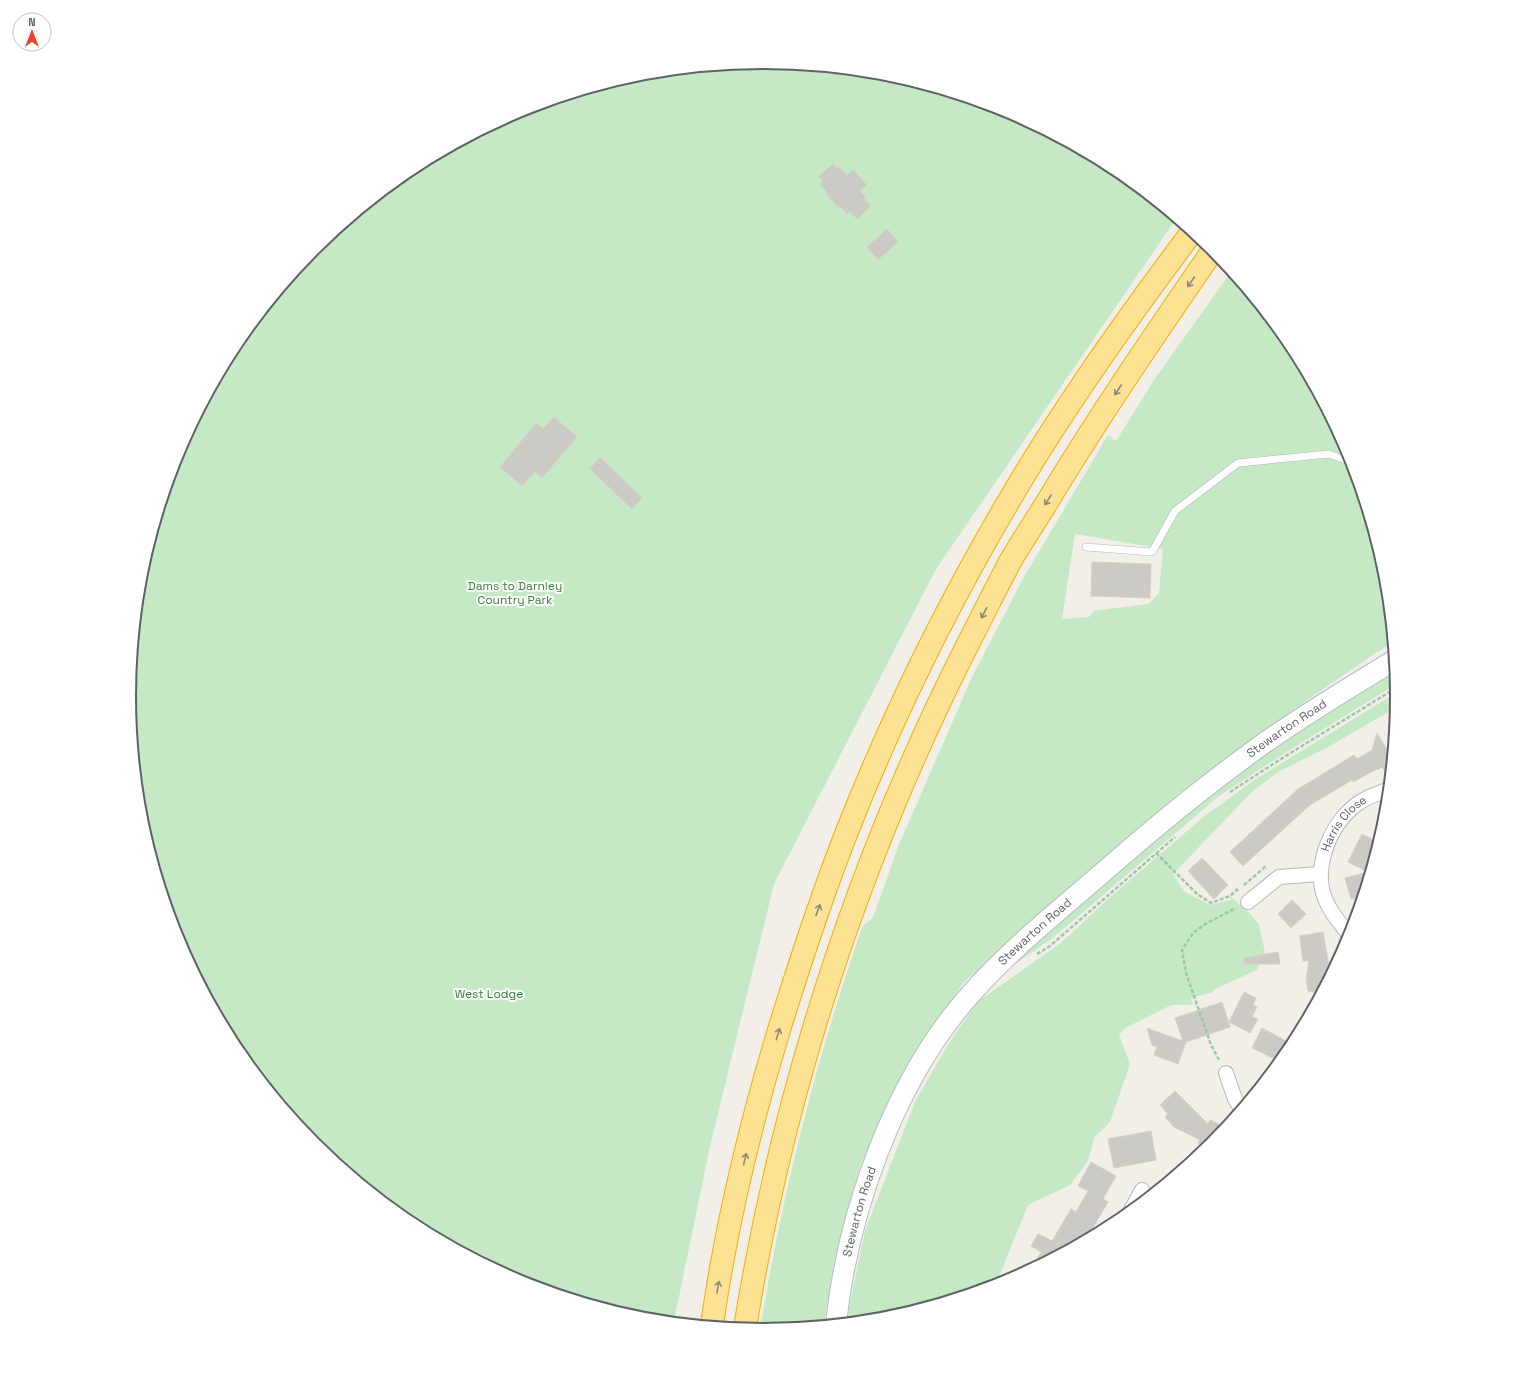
<svg xmlns="http://www.w3.org/2000/svg" width="1525" height="1392" font-family="'Space Grotesk',sans-serif">
<style>
.green{fill:#c5e8c5;fill-rule:evenodd}
.building{fill:#cccac5;stroke:#d6d1c6}
.lines{fill:none;stroke-linecap:round;stroke-linejoin:round}
.service-casing{stroke:#b5b8bc;stroke-width:8}
.minor-casing{stroke:#b5b8bc;stroke-width:16}
.secondary-casing{stroke:#b6babf;stroke-width:22}
.motorway-casing{stroke:#f9ab00;stroke-width:24}
.path{stroke:#9cc7a9;stroke-width:2.5;stroke-dasharray:4 2;stroke-linecap:butt}
.service{stroke:#fff;stroke-width:7}
.minor{stroke:#fff;stroke-width:14}
.secondary{stroke:#fff;stroke-width:20}
.motorway{stroke:#fde293;stroke-width:22}
.oneway{stroke:#8e8975}
.labels{text-anchor:middle;stroke-width:4;stroke-linejoin:round;paint-order:stroke}
.park-label{font-size:12px;fill:#348238;stroke:#fff}
.street-label{font-size:12px;fill:#5f6368;stroke:#fff}
.rim{fill:none;stroke:#5f6368;stroke-width:2}
</style>
<rect width="100%" height="100%" fill="#f1efe8"/>
<!-- green -->
<g class="green">
<polygon points="763,62 886,74 1005,110 1115,169 1176,219 936,569 774,884 710,1146 674,1321 639,1318 520,1282 410,1223 314,1144 235,1048 177,938 141,819 129,696 141,572 177,453 235,344 314,248 410,169 520,110 639,74"/>
<path d="M1231 272 1290 344 1348 454 1384 573 1391 644 1374 654 1296 708 1181 792 964 982 918 1048 887 1103 858 1173 834 1261 824 1324 760 1330C782 1195 815 1065 859 936L863 926 873 918 898 847 972 677 1024 577 1108 435 1116 441 1154 380ZM1075 534 1163 549 1159 593 1148 604 1094 611 1089 617 1062 619Z"/>
<polygon points="1394,672 1395,685 1288,751 1219,796 1054,937 994,979 1200,801 1307,725"/>
<polygon points="1396,693 1395,708 1330,746 1278,772 1253,791 1173,874 1185,892 1210,905 1231,900 1230,896 1250,914 1259,924 1265,953 1257,970 1215,989 1213,992 1191,998 1193,1005 1171,1005 1125,1028 1119,1035 1130,1064 1110,1122 1094,1138 1088,1161 1070,1185 1028,1205 996,1284 886,1318 848,1322 849,1308 865,1231 915,1102 946,1048 977,1002 1061,943 1109,898 1206,815 1256,779"/>
</g>
<!-- building -->
<g class="building">
<polygon points="833,164 837,168 839,167 847,175 853,170 867,185 860,191 866,197 864,199 871,206 857,219 850,211 847,214 840,206 838,207 826,194 827,192 820,184 823,181 819,176"/>
<polygon points="887,229 898,242 878,260 867,247"/>
<polygon points="554,417 577,437 542,478 535,472 522,486 500,467 536,423 543,429"/>
<polygon points="600,457 642,498 632,509 590,469"/>
<polygon points="1092,562 1151,564 1150,598 1091,596"/>
<polygon points="1377,733 1391,756 1389,777 1382,767 1378,770 1377,769 1353,782 1352,780 1310,805 1243,866 1230,852 1298,789 1354,755 1357,759 1372,750"/>
<polygon points="1362,834 1378,842 1361,897 1351,899 1345,878 1368,872 1348,862"/>
<polygon points="1202,858 1228,885 1214,899 1188,871"/>
<polygon points="1292,900 1306,914 1291,928 1278,914"/>
<polygon points="1323,932 1329,966 1327,979 1319,993 1308,991 1306,979 1309,961 1303,961 1300,939 1301,939 1299,936"/>
<polygon points="1278,952 1280,964 1244,964 1244,958"/>
<polygon points="1244,992 1256,998 1253,1005 1257,1007 1252,1017 1258,1019 1250,1033 1229,1022"/>
<polygon points="1222,1002 1230,1027 1186,1042 1178,1064 1154,1055 1157,1047 1152,1045 1147,1028 1183,1041 1175,1018"/>
<polygon points="1262,1028 1290,1043 1279,1061 1252,1048"/>
<polygon points="1175,1091 1208,1124 1210,1120 1225,1127 1207,1147 1198,1143 1200,1140 1174,1127 1165,1117 1168,1114 1160,1105"/>
<polygon points="1151,1131 1156,1160 1114,1168 1108,1139"/>
<polygon points="1091,1162 1116,1176 1103,1199 1108,1202 1087,1238 1033,1267 1041,1252 1031,1246 1038,1234 1052,1241 1071,1209 1076,1212 1088,1191 1078,1186"/>
</g>
<g class="lines">
<!-- service casing -->
<g class="service-casing">
<polyline id="service" points="1086,547 1152,552 1175,511 1238,463 1329,454 1351,462"/>
</g>
<!-- minor casing -->
<g class="minor-casing">
<g id="minor">
<polyline points="1248,902 1279,877 1320,874"/>
<path id="s1" d="M1349 935C1342 925 1333 916 1328 905 1310 872 1329 825 1357 804 1366 797 1377 794 1387 790"/>
<polyline points="1226,1073 1235,1099 1241,1108"/>
<polyline points="1131,1210 1142,1190"/>
</g>
</g>
<!-- secondary casing -->
<g class="secondary-casing">
<g id="secondary">
<path id="s2" d="M836 1323C848 1212 894 1081 969 996 1010 949 1061 909 1108 868 1156 826 1205 786 1256 749 1300 717 1347 689 1393 661"/>
</g>
</g>
<!-- motorway casing -->
<g class="motorway-casing">
<g id="motorway">
<path d="M712 1325C726 1225 750 1126 779 1030 800 962 822 895 848 829 899 700 963 574 1036 456 1084 379 1137 305 1192 232"/>
<path d="M745 1328C784 1086 859 858 970 640 984 613 997 586 1011 560 1025 536 1041 513 1055 489 1105 407 1159 329 1213 250"/>
</g>
</g>
<!-- path -->
<g class="path">
<polyline points="1230,792 1284,757 1396,688"/>
<polyline points="1156,853 1197,894 1211,903 1230,896 1238,889"/>
<polyline points="1244,885 1265,867 1267,869"/>
<polyline points="1037,954 1050,946 1175,837"/>
<polyline points="1219,1060 1211,1045 1186,973 1182,950 1193,933 1207,923 1236,908"/>
</g>
<!-- service -->
<use href="#service" class="service"/>
<!-- minor -->
<use href="#minor" class="minor"/>
<!-- secondary -->
<use href="#secondary" class="secondary"/>
<!-- motorway -->
<use href="#motorway" class="motorway"/>
</g>
<!-- one-way arrows -->
<defs><path id="oneway-shaft" d="M-6 0H5M1.5-3L5.5 0L1.5 3" fill="none" stroke-width="1.6" stroke-linecap="round" stroke-linejoin="round"/></defs>
<g class="oneway">
<use href="#oneway-shaft" transform="translate(1191 282) rotate(124)"/>
<use href="#oneway-shaft" transform="translate(1118 390) rotate(123)"/>
<use href="#oneway-shaft" transform="translate(1048 500) rotate(122)"/>
<use href="#oneway-shaft" transform="translate(984 613) rotate(117)"/>
<use href="#oneway-shaft" transform="translate(818 910) rotate(-70)"/>
<use href="#oneway-shaft" transform="translate(778 1034) rotate(-73)"/>
<use href="#oneway-shaft" transform="translate(745 1159) rotate(-76)"/>
<use href="#oneway-shaft" transform="translate(718 1287) rotate(-80)"/>
</g>
<g class="labels">
<!-- park labels -->
<g class="park-label">
<text x="515" y="590">Dams to Darnley<tspan x="515" dy="14">Country Park</tspan></text>
<text x="489" y="998">West Lodge</text>
</g>
<!-- street labels -->
<g class="street-label">
<text dy="4" stroke="none"><textPath href="#s2" startOffset="774">Stewarton Road</textPath></text>
<text dy="4" stroke="none"><textPath href="#s1" startOffset="126">Harris Close</textPath></text>
<text dy="4" stroke="none"><textPath href="#s2" startOffset="450">Stewarton Road</textPath></text>
<text dy="4" stroke="none"><textPath href="#s2" startOffset="114">Stewarton Road</textPath></text>
</g>
</g>
<!-- crop -->
<path d="M0 0H1525V1392H0ZM136 696a627 627 0 1 1 1254 0a627 627 0 1 1-1254 0Z" fill="#fff" fill-rule="evenodd"/>
<path class="rim" d="M136 696a627 627 0 1 1 1254 0a627 627 0 1 1-1254 0Z"/>
<!-- north arrow -->
<g transform="translate(32 32)"><circle r="19" fill="#ffffff" stroke="#bfc1c3"/>
<path d="M0-3L7 15L0 10L-7 15Z" fill="#ea4335"/>
<text y="-6" font-size="11" font-weight="bold" text-anchor="middle" fill="#5f6368">N</text>
</g>
</svg>
